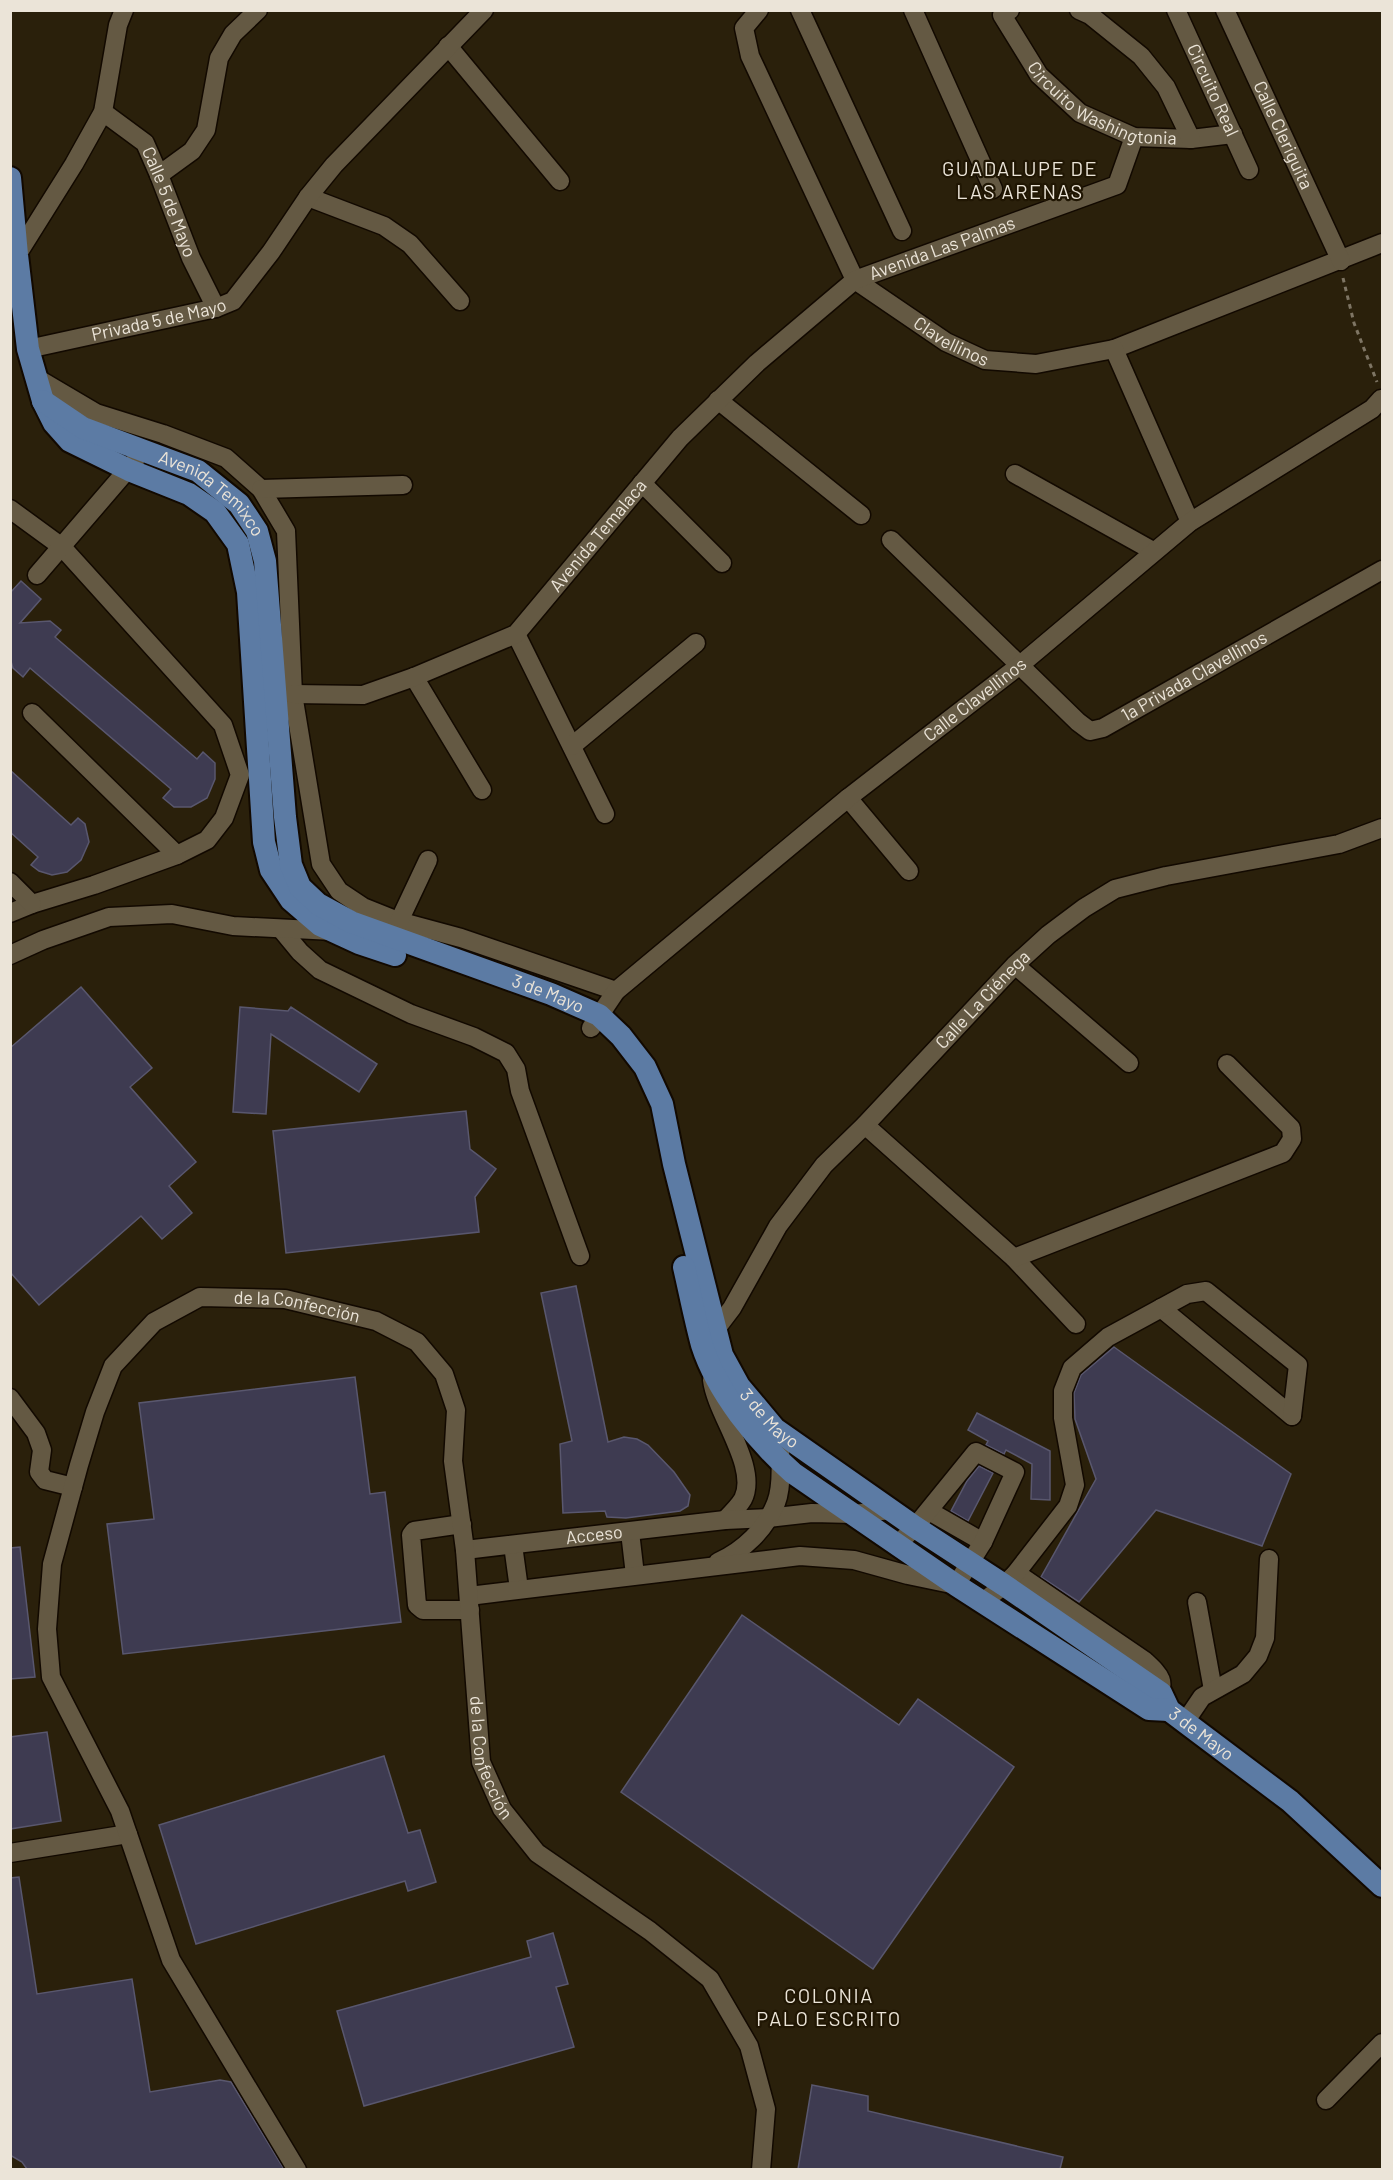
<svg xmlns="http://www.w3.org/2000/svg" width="1393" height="2180" font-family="Barlow,sans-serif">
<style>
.building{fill:#3e3b51;stroke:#59576e;stroke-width:1.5}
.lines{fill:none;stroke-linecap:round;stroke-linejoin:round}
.minor-casing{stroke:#120900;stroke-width:21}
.major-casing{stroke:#120900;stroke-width:26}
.path{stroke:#7e7564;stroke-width:3;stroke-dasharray:4.5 4.5;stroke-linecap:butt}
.minor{stroke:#645943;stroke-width:18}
.major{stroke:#5c7ba4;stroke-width:22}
.labels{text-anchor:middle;stroke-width:4.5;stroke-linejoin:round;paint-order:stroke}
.street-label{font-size:18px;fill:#ebe4d8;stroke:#201603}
.neighbourhood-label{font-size:20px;letter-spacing:1.5px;fill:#ebe4d8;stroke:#201603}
</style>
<rect width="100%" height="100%" fill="#2a200b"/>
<!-- building -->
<g class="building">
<polygon points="21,581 41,599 20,623 50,621 61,630 55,637 197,759 203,752 215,763 215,779 207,798 191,807 174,807 163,798 171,789 30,668 23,677 13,668 10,658 10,593"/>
<polygon points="10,770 71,825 78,818 85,824 89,842 81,860 67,872 52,875 39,871 31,865 38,857 10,832"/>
<polygon points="81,987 152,1068 130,1087 196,1162 169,1186 192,1213 162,1239 141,1216 39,1305 10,1272 10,1048"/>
<polygon points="240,1007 288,1011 291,1007 377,1064 359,1092 271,1034 266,1114 233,1112"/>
<polygon points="466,1111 470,1149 496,1169 475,1197 479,1232 286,1253 273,1131"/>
<polygon points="576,1286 608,1442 624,1437 637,1439 648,1445 674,1472 690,1495 688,1506 680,1511 626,1518 607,1517 605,1511 563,1513 560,1444 572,1441 541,1293"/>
<polygon points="1114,1347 1291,1474 1262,1546 1156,1510 1079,1602 1041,1577 1096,1479 1075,1419 1074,1393 1081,1375"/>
<polygon points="355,1377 370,1494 385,1492 401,1622 123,1654 107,1524 154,1519 139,1403"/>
<polygon points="977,1413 1050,1451 1050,1500 1031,1499 1032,1464 1006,1450 1004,1454 986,1445 988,1441 968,1430"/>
<polygon points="979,1466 993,1473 968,1521 951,1511 967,1481"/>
<polygon points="20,1547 35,1677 10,1679 10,1548"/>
<polygon points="742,1615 899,1725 918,1699 1014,1767 873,1969 621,1792"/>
<polygon points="47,1732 61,1821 10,1829 10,1737"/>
<polygon points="384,1756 408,1833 420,1830 436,1882 408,1891 405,1881 196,1944 159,1825"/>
<polygon points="19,1877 37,1994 132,1979 150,2092 220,2080 231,2082 284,2169 27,2169 22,2162 10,2155 10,1878"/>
<polygon points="553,1933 568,1984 556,1987 574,2047 364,2106 337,2011 531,1957 527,1941"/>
<polygon points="812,2085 868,2096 868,2111 1063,2157 1060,2169 798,2169"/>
</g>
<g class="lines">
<!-- minor casing -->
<g class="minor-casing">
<g id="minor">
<path id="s1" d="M759 10 744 28 750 56 855 280 946 342 985 360 1036 364 1114 349 1382 243"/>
<polyline points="800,10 902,231"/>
<polyline points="913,10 993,189"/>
<path id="s2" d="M1010 10 1002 15 1039 75 1080 113 1134 137 1191 139 1233 134"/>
<polyline points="1079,10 1090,15 1141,56 1166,87 1191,139"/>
<path id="s3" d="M1176 10 1249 170"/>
<path id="s4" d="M1225 10 1341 261"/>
<polyline points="448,46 560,181"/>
<path id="s5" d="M103 112 145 143 159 175 191 258 216 308"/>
<polyline points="159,175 192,151 206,130 219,58 233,34 258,10"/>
<polyline points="308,197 384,226 410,244 460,301"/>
<polyline points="17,255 74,164 103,112 118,25 124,10"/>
<path id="s6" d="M28 349 216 308 233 301 271 252 308 197 334 165 484 10"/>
<polyline points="1114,349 1190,522"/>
<polyline points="35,377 96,413 163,434 226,458 261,489 286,531 293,694 321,864 339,891 363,907 398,921 461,938 616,991"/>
<polyline points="718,400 861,515"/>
<polyline points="1015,474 1153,551"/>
<polyline points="642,483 722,563"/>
<polyline points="261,489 403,485"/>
<polyline points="10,509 62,547 223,725 240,775 224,818 207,840 177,855 94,885 32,904 10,913"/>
<path id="s7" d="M891 540 1078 722 1090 731 1103 728 1382 570"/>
<polyline points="37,575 135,461"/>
<polyline points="516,634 605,814"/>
<polyline points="414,677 482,790"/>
<path id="s8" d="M293 694 363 695 414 677 516 634 680 438 757 363 855 280 1117 185 1134 137"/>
<polyline points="32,713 177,855"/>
<polyline points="572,746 696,643"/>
<polyline points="848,798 909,871"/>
<polyline points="10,882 32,904"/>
<polyline points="281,929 300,952 320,970 411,1014 474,1037 506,1053 516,1069 520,1091 580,1256"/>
<polyline points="394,932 428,860"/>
<polyline points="10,955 43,940 109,917 172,914 233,926 333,931"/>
<polyline points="1015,965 1129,1063"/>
<path id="s9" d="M591 1028 616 991 848 798 1020 665 1190 522 1372 409 1381 399"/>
<polyline points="865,1125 1014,1258 1076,1324"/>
<polyline points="1014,1258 1283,1153 1292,1139 1291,1128 1227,1064"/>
<polyline points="1161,1308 1292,1416"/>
<path id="s10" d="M710 1337 732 1308 778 1226 824 1165 865 1125 1015 965 1048 935 1084 908 1115 889 1166 876 1339 844 1382 828"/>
<path d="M712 1380C716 1414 759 1467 743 1499 739 1506 731 1514 725 1520"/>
<polyline points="10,1398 36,1433 42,1450 39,1472 45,1480 73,1487"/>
<polyline points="929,1511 983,1542"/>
<polyline points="462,1524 414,1531 411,1535 417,1605 423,1610 470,1610"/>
<polyline points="630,1532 635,1575"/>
<polyline points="513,1545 519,1589"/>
<path id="s11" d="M465 1550 725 1520 768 1518 812 1513 853 1514 891 1510"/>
<path d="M718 1562C743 1551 766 1529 776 1503 782 1488 781 1466 780 1451"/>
<path d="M1016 1573 1145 1661C1160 1675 1168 1682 1155 1701"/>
<polyline points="469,1596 800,1556 854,1560 908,1575 956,1585 983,1542 1015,1472 976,1452 915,1527 898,1544"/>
<polyline points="983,1602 1004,1585 1016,1573 1068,1506 1075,1485 1063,1418 1063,1391 1072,1368 1108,1337 1187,1294 1206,1291 1298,1365 1292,1416"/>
<polyline points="1197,1602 1213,1690"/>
<polyline points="1185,1722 1202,1697 1243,1674 1258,1656 1265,1638 1269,1559"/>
<polyline points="10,1853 128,1834"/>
<polyline points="1326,2100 1382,2043"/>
<path id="s12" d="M297 2170 171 1960 120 1811 51 1677 47 1629 52 1564 79 1465 95 1412 113 1366 154 1322 200 1297 285 1299 376 1321 417 1342 444 1374 456 1410 453 1461 465 1550 481 1762 502 1809 537 1853 650 1931 710 1979 749 2046 766 2109 761 2170"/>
</g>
</g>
<!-- major casing -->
<g class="major-casing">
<g id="major">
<polyline points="10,178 17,255 28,349 43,401 54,423 70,441 129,470 189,494 215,512 238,544 248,592 264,842 271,870 291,900 320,925 359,943 395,955"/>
<path id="s13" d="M43 401 83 428 198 471 239 504 257 531 265 561 285 817 291 865 300 887 318 904 351 922 551 994 599 1015 621 1036 645 1067 662 1104 674 1164 722 1355 739 1386 775 1429 915 1527 1004 1585 1161 1693 1169 1710 1290 1801 1382 1886"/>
<path d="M684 1267C690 1293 695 1319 702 1345 717 1392 757 1441 793 1473L956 1585 1149 1709 1169 1710"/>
</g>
</g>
<!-- path -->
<polyline class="path" points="1343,278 1354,323 1377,382"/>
<!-- minor -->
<use href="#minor" class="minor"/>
<!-- major -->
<use href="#major" class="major"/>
</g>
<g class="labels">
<!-- street labels -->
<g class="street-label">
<text dy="6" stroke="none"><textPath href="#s3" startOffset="88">Circuito Real</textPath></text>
<text dy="6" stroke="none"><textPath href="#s2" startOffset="152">Circuito Washingtonia</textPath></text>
<text dy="6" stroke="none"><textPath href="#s4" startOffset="138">Calle Cleriguita</textPath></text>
<text dy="6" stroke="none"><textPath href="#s5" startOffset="116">Calle 5 de Mayo</textPath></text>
<text dy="6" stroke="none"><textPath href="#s8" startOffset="819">Avenida Las Palmas</textPath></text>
<text dy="6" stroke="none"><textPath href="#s6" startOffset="134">Privada 5 de Mayo</textPath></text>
<text dy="6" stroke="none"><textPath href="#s1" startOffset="414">Clavellinos</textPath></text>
<text dy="6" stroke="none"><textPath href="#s13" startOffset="195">Avenida Temixco</textPath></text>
<text dy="6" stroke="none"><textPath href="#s8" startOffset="363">Avenida Temalaca</textPath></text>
<text dy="6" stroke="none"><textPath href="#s7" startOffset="394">1a Privada Clavellinos</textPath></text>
<text dy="6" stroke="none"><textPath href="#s9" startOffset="507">Calle Clavellinos</textPath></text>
<text dy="6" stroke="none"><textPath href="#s13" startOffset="888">3 de Mayo</textPath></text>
<text dy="6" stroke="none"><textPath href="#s10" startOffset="436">Calle La Ciénega</textPath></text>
<text dy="6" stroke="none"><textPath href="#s12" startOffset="1084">de la Confección</textPath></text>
<text dy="6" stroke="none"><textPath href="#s13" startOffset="1392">3 de Mayo</textPath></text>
<text dy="6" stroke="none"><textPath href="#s11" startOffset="130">Acceso</textPath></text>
<text dy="6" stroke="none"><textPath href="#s13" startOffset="1930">3 de Mayo</textPath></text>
<text dy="6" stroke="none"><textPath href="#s12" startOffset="1642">de la Confección</textPath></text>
</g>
<!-- neighbourhood labels -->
<g class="neighbourhood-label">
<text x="1020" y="176">GUADALUPE DE<tspan x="1020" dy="23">LAS ARENAS</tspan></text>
<text x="829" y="2003">COLONIA<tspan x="829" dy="23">PALO ESCRITO</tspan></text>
</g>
</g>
<!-- border -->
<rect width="1393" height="2180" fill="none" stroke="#ebe4d8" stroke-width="24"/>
</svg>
